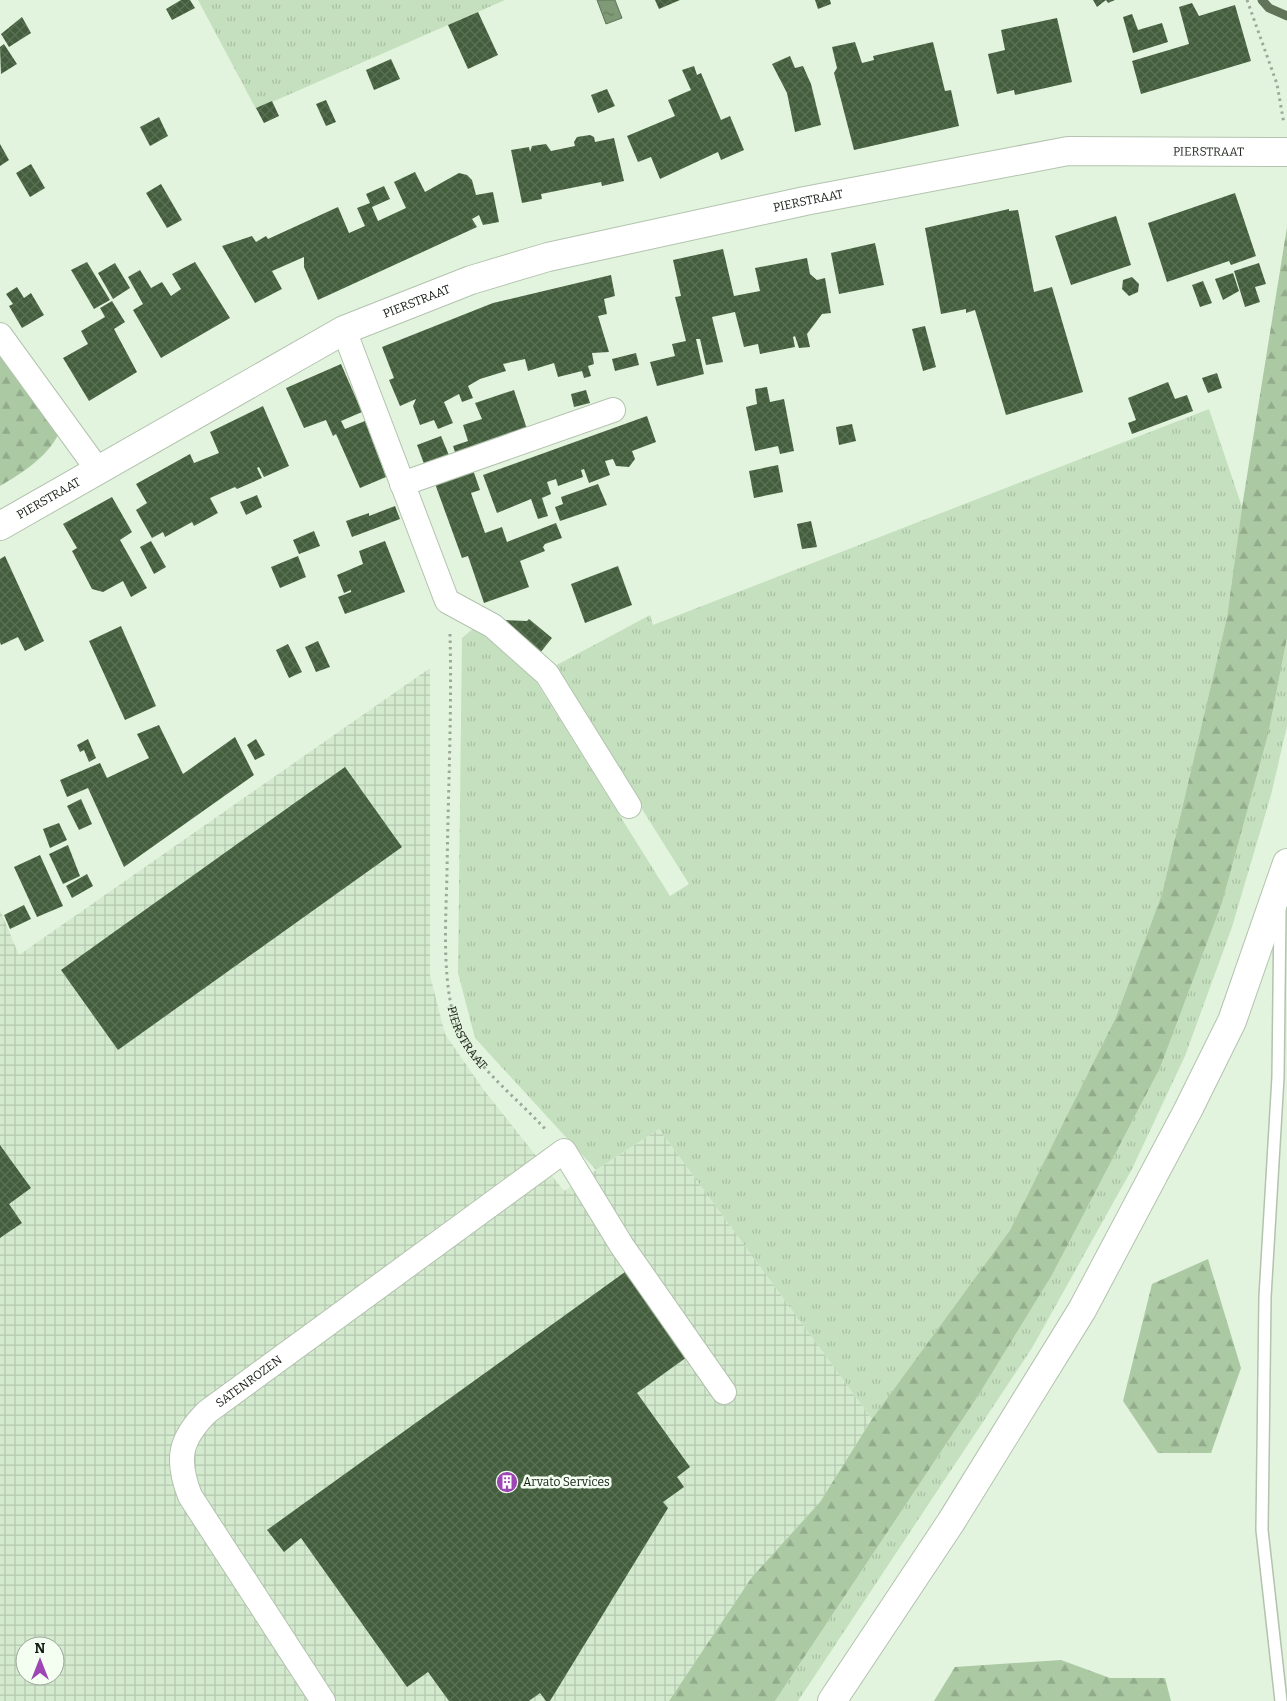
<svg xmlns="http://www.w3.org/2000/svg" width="1287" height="1701" font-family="Bitter,serif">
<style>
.industrial{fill:url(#industrial-grid);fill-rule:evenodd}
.grass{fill:url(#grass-tufts)}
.forest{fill:url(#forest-firs)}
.water{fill:url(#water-ripples);stroke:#5f7459}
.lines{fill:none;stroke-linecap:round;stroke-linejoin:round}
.stream{stroke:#5f7459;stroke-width:9}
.building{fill:url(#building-cross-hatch)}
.lane-casing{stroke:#b2c3ae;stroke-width:14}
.street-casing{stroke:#b2c3ae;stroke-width:26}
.secondary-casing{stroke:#b2c3ae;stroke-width:30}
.highway-casing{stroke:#b2c3ae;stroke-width:30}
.path{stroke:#9ca998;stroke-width:3;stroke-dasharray:2.5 4;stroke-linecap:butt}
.lane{stroke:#fff;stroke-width:11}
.street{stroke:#fff;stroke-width:24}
.secondary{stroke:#fff;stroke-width:28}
.highway{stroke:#fff;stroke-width:28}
.labels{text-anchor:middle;stroke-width:5;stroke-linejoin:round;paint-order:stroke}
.street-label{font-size:12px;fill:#171d15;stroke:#f4fff2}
.poi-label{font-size:12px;fill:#171d15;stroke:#f4fff2;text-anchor:start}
</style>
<defs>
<pattern id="industrial-grid" width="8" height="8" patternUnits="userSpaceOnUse" patternTransform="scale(1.25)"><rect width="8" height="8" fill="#d4eace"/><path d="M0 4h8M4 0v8" fill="none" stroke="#b5c8b0"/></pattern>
<pattern id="grass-tufts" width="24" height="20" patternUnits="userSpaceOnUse" patternTransform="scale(1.25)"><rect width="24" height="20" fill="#c5e0be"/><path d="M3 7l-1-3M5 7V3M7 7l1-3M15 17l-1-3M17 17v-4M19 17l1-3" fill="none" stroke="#a8c0a2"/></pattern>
<pattern id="forest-firs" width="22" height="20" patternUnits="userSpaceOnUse" patternTransform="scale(1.25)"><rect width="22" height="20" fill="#abc9a3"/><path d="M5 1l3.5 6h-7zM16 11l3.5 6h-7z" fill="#92ac8b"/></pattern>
<pattern id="water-ripples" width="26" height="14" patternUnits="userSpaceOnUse" patternTransform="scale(1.25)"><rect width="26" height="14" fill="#7e9a76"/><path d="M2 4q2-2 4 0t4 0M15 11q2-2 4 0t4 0" fill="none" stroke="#667d60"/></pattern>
<pattern id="building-cross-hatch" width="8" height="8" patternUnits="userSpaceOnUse" patternTransform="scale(1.25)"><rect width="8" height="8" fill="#445e3d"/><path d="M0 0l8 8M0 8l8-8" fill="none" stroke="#5b7156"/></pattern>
</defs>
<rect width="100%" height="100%" fill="#e3f4de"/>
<!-- industrial -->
<path class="industrial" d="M430 668V975L445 1034 483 1089 564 1191 659 1129 872 1419 820 1502 752 1577 669 1701H0V910L19 955ZM25 1646H55V1676H25Z"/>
<!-- grass -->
<g class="grass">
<polygon points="198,0 505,0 256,109"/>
<polygon points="1209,409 1242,507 1227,617 1162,894 1116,1017 1010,1230 872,1419 659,1129 596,1170 475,1038 458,973 462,638 475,627 529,670 670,896 689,884 553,667 650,615 653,625"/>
<polygon points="1287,638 1287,726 1271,795 1232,927 1185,1056 1132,1169 1032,1348 798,1701 775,1701 978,1396 1052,1275 1160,1068 1222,903 1268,735"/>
</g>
<!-- forest -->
<g class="forest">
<polygon points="1287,227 1287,638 1268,735 1222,903 1160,1068 1052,1275 978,1396 775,1701 669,1701 752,1577 820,1502 872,1419 1010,1230 1116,1017 1162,894 1227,617 1242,507"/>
<path d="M0 355 58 435C46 458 22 473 0 486Z"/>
<polygon points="1208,1259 1241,1368 1211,1453 1158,1453 1123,1401 1152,1284"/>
<polygon points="1061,1660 1110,1678 1165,1678 1171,1701 934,1701 955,1667"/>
</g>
<!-- water -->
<polygon class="water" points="597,0 615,0 622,18 606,24"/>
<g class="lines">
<!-- stream -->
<polyline class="stream" points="1262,0 1269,8 1287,16"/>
</g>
<!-- building -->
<g class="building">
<polygon points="181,0 190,0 195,8 172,20 166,9"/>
<polygon points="655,0 680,0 659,9"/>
<polygon points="815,0 830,0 831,4 818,9"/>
<polygon points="1093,0 1115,0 1108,3 1106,0 1097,7"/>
<polygon points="1192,3 1199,16 1235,5 1251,61 1141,94 1132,61 1189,44 1179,7"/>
<polygon points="478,12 498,55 468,69 448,25"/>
<polygon points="1132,14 1138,30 1162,23 1168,42 1133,53 1123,17"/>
<polygon points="22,17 31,33 9,47 1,34"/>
<polygon points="1057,18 1072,82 1015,95 1014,90 997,94 988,54 1005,50 1001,30"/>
<polygon points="855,42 862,63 874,60 873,56 933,42 945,91 951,90 959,126 854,150 834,73 837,68 832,47"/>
<polygon points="4,44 17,64 1,74 0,47"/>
<polygon points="790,56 795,68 803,66 811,84 821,125 795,132 787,93 772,64"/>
<polygon points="391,59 400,79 374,90 366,70"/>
<polygon points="694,66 697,75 701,73 721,120 730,116 744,150 721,160 718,152 660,179 651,157 638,162 627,136 675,116 668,100 691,90 682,70"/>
<polygon points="607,89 615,106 598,113 591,95"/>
<polygon points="326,100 336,122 326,126 316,104"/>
<polygon points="272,101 279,116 264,123 256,108"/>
<polygon points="159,117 168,136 150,146 140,127"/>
<polygon points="590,135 594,137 595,142 614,138 624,181 602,186 601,182 541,194 542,199 522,203 511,150 529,147 530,152 532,146 546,144 551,151 575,146 574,142 577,137"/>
<polygon points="0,144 9,160 0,166"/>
<polygon points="31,164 45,188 30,197 16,173"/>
<polygon points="415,172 425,192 459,173 467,175 472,180 476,195 493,192 499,222 483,225 479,215 472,219 477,227 318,300 304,267 304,257 272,271 282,289 255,303 222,246 252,236 256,242 266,236 268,239 338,207 349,233 365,226 357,208 370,203 366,194 384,186 390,199 372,207 378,221 406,208 394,182"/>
<polygon points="161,184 182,220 167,228 146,193"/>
<polygon points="1235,193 1256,256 1231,265 1229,261 1167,282 1148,223"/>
<polygon points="1009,209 1009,211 1018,210 1034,292 1052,287 1083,392 1006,415 975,310 966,313 966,309 941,314 925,228"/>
<polygon points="1116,216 1131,265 1071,285 1055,236"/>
<polygon points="875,243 884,285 839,294 831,253"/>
<polygon points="723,249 734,296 760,291 755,268 807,258 810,274 817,280 825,278 831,313 822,314 807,334 810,347 799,348 795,336 793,337 795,347 760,354 758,344 744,347 735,312 712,317 723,362 706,365 700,339 696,339 704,374 657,386 650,362 675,356 672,344 686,341 675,297 681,296 673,260"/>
<polygon points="87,262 110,300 94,309 71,270"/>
<polygon points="195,262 230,318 161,358 133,310 143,304 128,277 140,270 151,288 162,282 171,296 181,289 172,274"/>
<polygon points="115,263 130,288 113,299 98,273"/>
<polygon points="1259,263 1266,284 1255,287 1260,302 1245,307 1234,271"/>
<polygon points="1233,273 1239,291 1223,300 1215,279"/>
<polygon points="611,275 615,296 604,299 607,314 598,316 609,352 592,353 594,364 588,366 591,376 584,378 582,371 558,377 554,363 528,371 525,359 503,364 506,371 480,379 468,386 473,398 462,402 459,394 444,402 453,423 438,429 434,420 420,425 413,406 416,399 400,406 389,380 394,378 382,347 493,303"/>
<polygon points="1132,277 1139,284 1138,292 1129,296 1122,289 1123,280"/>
<polygon points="1203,281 1212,303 1200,307 1192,285"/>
<polygon points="17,287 24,298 31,293 44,315 22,328 9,306 13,304 6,294"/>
<polygon points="112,301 125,322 114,329 137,372 89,401 63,358 88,344 81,331 105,317 100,308"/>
<polygon points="925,326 936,367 923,371 912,329"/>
<polygon points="636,353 639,365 615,371 612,359"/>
<polygon points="341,364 362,412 341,421 345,429 365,421 386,477 360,488 336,434 333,436 326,420 304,428 286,388"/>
<polygon points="1217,373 1222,388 1208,393 1202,378"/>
<polygon points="1168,382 1175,399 1187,395 1193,411 1132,434 1128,423 1136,420 1128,398"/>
<polygon points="767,387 770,402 784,399 794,451 780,454 778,446 755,451 746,407 757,404 755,389"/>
<polygon points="514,390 528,432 457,458 453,446 468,441 463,425 482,419 475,403"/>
<polygon points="586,390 590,403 574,407 571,394"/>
<polygon points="263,406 289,466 264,477 259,467 257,468 262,478 237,489 235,487 210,498 218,513 194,526 192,522 165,537 163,532 152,538 136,510 147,503 136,484 190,454 194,463 219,453 210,432"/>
<polygon points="647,416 656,442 632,451 635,459 629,467 616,466 613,459 605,461 610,475 589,483 584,469 581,470 583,477 558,486 556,479 547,482 551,494 542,498 548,516 538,519 531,499 497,513 483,475"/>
<polygon points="852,424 856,441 839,445 836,427"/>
<polygon points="441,436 451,460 426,469 417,445"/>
<polygon points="778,465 783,492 754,498 749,471"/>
<polygon points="472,467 480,490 471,493 485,533 502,527 507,542 556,523 562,538 545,544 543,547 545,551 520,561 529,587 484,603 468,556 462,558 434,481"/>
<polygon points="598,484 607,505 560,521 555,507 563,504 561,497"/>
<polygon points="257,495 262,507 246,515 240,502"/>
<polygon points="112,497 132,532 120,540 147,588 131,597 123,581 103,592 92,589 72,551 77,548 63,524"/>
<polygon points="395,506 400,519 352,537 346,521 369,513 369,516"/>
<polygon points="811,521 817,547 802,549 797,524"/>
<polygon points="314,531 320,546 299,554 293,540"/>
<polygon points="151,541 166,567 154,574 140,547"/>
<polygon points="385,541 405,592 345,614 338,597 351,592 351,590 344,593 337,575 363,564 359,551"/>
<polygon points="5,556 44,641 25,651 18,637 1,645 0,642 0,559"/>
<polygon points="298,556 306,577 280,588 271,567"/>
<polygon points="618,566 632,605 585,623 571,584"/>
<polygon points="529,619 552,638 540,653 501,620 527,621"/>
<polygon points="121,626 156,706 125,720 89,641"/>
<polygon points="318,641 330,667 316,672 305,647"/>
<polygon points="288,644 302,672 289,678 276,650"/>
<polygon points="159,725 183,774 235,737 254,775 124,867 88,788 67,797 60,780 100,763 107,778 149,758 137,734"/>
<polygon points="88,739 96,758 89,762 84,750 80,752 77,745"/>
<polygon points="256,739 265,755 255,760 247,745"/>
<polygon points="345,767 402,847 118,1050 61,970"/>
<polygon points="81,799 92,824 79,830 67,806"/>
<polygon points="59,823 67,840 50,848 43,829"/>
<polygon points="68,845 80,876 63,884 49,854"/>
<polygon points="40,855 63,906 37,917 14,867"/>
<polygon points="87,874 93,886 72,898 66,886"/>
<polygon points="24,905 31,919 10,929 4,915"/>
<polygon points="0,1145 31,1188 9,1204 22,1223 0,1238"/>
<polygon points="625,1272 687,1357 637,1393 690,1467 677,1477 684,1487 663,1502 668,1508 550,1701 546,1701 540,1693 529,1701 449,1701 428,1672 407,1687 301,1538 284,1552 267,1530"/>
</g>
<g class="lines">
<!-- lane casing -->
<g class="lane-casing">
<polyline id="lane" points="1280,911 1278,1077 1265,1297 1262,1530 1281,1701"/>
</g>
<!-- street casing -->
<g class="street-casing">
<g id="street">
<polyline points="344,330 447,601 493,626 547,674 629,806"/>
<polyline points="0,335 98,470"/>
<polyline points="402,484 613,410"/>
<path id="s2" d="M323 1701 190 1496C176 1460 179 1440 207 1412L564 1151 622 1246 724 1392"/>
</g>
</g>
<!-- secondary casing -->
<g class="secondary-casing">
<g id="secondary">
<path id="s3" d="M0 526 344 330 471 280 548 257 805 201 1068 151 1287 152"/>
</g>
</g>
<!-- highway casing -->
<g class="highway-casing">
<polyline id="highway" points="832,1701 951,1522 1082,1310 1188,1110 1232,1021 1287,863"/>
</g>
<!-- path -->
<g class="path">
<polyline points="1247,0 1277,84 1284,124"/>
<path id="s1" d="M450 634C452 713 448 793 447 873 446 919 440 997 462 1037 483 1073 519 1100 546 1130"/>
</g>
<!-- lane -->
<use href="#lane" class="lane"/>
<!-- street -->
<use href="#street" class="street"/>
<!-- secondary -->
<use href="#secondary" class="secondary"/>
<!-- highway -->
<use href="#highway" class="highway"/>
</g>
<!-- icons -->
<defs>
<g id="building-disc" transform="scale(1.125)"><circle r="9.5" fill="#9e47b4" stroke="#f4fff2"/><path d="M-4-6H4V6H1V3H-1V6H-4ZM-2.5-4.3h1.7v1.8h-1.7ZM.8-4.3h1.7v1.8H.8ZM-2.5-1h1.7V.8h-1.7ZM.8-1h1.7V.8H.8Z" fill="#fff"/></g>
</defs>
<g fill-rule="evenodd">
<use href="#building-disc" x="507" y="1482"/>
</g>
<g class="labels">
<!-- street labels -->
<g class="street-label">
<text dy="4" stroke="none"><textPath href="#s3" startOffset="1284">PIERSTRAAT</textPath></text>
<text dy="4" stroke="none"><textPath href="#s3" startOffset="879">PIERSTRAAT</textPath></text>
<text dy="4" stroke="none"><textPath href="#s3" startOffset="474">PIERSTRAAT</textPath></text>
<text dy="4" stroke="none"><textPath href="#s3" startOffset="56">PIERSTRAAT</textPath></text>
<text dy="4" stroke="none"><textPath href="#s1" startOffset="408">PIERSTRAAT</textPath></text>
<text dy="4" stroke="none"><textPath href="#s2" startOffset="389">SATENROZEN</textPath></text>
</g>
<!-- poi labels -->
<g class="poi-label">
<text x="523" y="1486">Arvato Services</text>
</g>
</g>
<!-- north arrow -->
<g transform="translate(40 1661)"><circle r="24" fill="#f4fff2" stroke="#9ca59a"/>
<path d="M0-4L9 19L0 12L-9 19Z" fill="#9e47b4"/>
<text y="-8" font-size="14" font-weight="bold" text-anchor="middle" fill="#171d15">N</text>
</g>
</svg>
